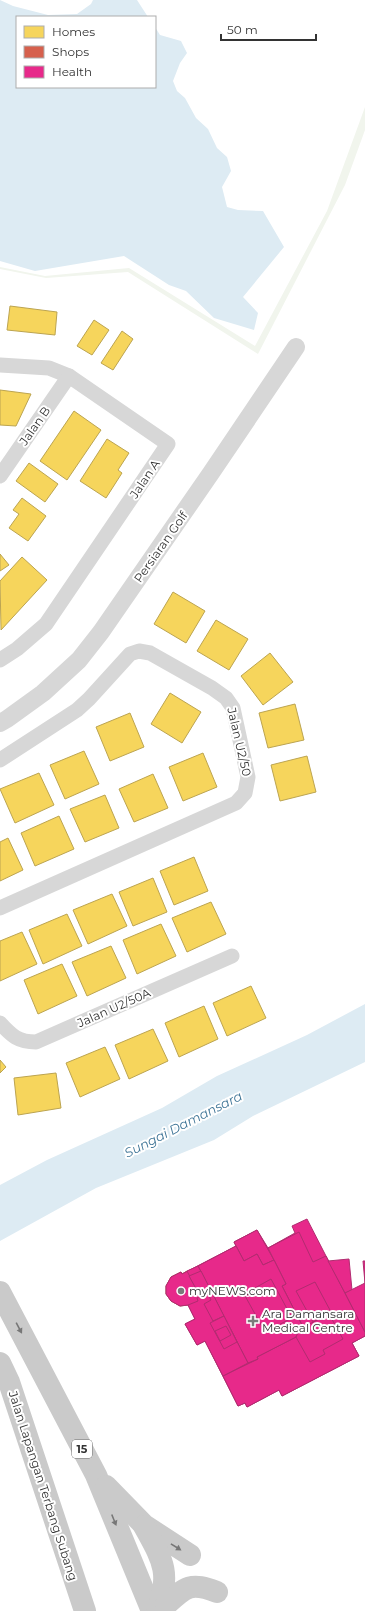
<svg xmlns="http://www.w3.org/2000/svg" width="365" height="1611" font-family="Montserrat,sans-serif">
<style>
.green{fill:#f1f5ed}
.water{fill:#ddebf3}
.homes{fill:#f6d55c;stroke:#bca450}
.shops{fill:#d6604d;stroke:#a55245}
.health{fill:#e7298a;stroke:#b12c70}
.lines{fill:none;stroke-linecap:round;stroke-linejoin:round}
.minor{stroke:#d7d7d7;stroke-width:15}
.tertiary{stroke:#d7d7d7;stroke-width:18}
.primary{stroke:#cacaca;stroke-width:22}
.oneway{fill:#777}
.poi-dot{fill:#7a7a7a;stroke:#fff;stroke-width:1.5}
.labels{text-anchor:middle;stroke-width:4;stroke-linejoin:round;paint-order:stroke}
.shield{fill:#fff;stroke:#707070;stroke-width:1}
.shield-label{font-size:11px;font-weight:bold;fill:#333}
.street-label{font-size:12px;fill:#333;stroke:#fff}
.poi-label{font-size:12px;fill:#333;stroke:#fff;text-anchor:start}
.water-label{font-size:13px;font-style:italic;fill:#3f7597;stroke:#fff}
</style>
<rect width="100%" height="100%" fill="#fff"/>
<!-- green -->
<polygon class="green" points="365,107 365,130 345,185 258,354 128,272 46,278 0,269 0,267 45,276 129,268 255,346 327,211"/>
<!-- water -->
<g class="water">
<polygon points="0,0 13,6 48,15 77,14 91,4 93,0 137,0 148,17 17,17 17,87 155,87 155,27 160,35 181,41 187,53 180,63 173,81 177,91 185,98 196,118 208,129 217,148 227,157 231,171 222,187 227,207 238,210 263,211 284,247 243,297 258,313 254,330 214,318 186,291 169,285 124,256 35,271 0,261"/>
<polygon points="365,1004 365,1062 253,1116 214,1140 96,1188 0,1241 0,1185 47,1160 162,1108 217,1076 307,1035"/>
</g>
<!-- homes -->
<g class="homes">
<polygon points="10,306 57,312 55,335 7,330"/>
<polygon points="94,320 109,330 92,355 77,346"/>
<polygon points="122,331 133,339 113,370 101,363"/>
<polygon points="0,390 31,394 16,426 0,425"/>
<polygon points="74,411 101,430 67,480 40,461"/>
<polygon points="107,439 129,453 118,470 122,473 106,498 80,481"/>
<polygon points="29,463 58,484 45,502 16,481"/>
<polygon points="22,498 46,516 28,541 9,528 19,514 13,510"/>
<polygon points="0,554 9,565 0,571"/>
<polygon points="22,557 47,580 1,630 0,581"/>
<polygon points="173,592 205,611 186,643 154,624"/>
<polygon points="216,620 248,639 229,670 197,651"/>
<polygon points="270,653 293,682 263,705 241,676"/>
<polygon points="170,693 201,712 182,743 151,724"/>
<polygon points="295,704 304,740 268,748 259,713"/>
<polygon points="130,713 144,747 110,761 96,727"/>
<polygon points="84,751 99,784 65,799 50,765"/>
<polygon points="203,753 217,787 183,801 169,767"/>
<polygon points="307,756 316,792 280,801 271,765"/>
<polygon points="39,773 54,805 15,823 0,789"/>
<polygon points="153,774 168,808 134,822 119,789"/>
<polygon points="105,795 119,828 85,842 70,809"/>
<polygon points="59,816 74,849 35,866 21,833"/>
<polygon points="8,838 23,870 0,881 0,842"/>
<polygon points="194,857 208,891 174,905 160,871"/>
<polygon points="153,878 167,912 133,926 119,892"/>
<polygon points="112,894 127,926 88,944 73,910"/>
<polygon points="211,902 226,934 187,952 172,918"/>
<polygon points="67,914 82,946 43,964 29,930"/>
<polygon points="161,924 176,956 137,974 123,940"/>
<polygon points="22,932 37,964 0,981 0,941"/>
<polygon points="111,946 126,978 87,996 72,962"/>
<polygon points="62,964 77,996 38,1014 24,980"/>
<polygon points="251,986 266,1018 227,1036 213,1003"/>
<polygon points="204,1006 218,1039 179,1057 165,1023"/>
<polygon points="153,1029 168,1061 129,1079 115,1045"/>
<polygon points="105,1047 120,1079 80,1097 66,1063"/>
<polygon points="0,1060 6,1067 0,1073"/>
<polygon points="56,1073 61,1108 18,1115 14,1078"/>
</g>
<!-- shops -->
<polygon class="shops" points="187,1271 200,1296 197,1298 198,1301 188,1305 180,1306 171,1301 166,1294 166,1286 171,1277 181,1272 182,1274"/>
<!-- health -->
<g class="health">
<polygon points="307,1219 365,1332 365,1336 352,1343 359,1356 282,1396 279,1390 247,1407 245,1403 238,1406 205,1341 197,1345 185,1324 195,1319 188,1305 180,1306 171,1301 166,1294 166,1286 171,1277 181,1272 182,1274 236,1246 234,1242 257,1230 268,1248 295,1233 292,1226"/>
<polygon points="257,1230 274,1260 263,1265 257,1254 244,1261 234,1242"/>
<polygon points="299,1232 313,1262 326,1256 365,1332 365,1336 352,1343 359,1356 282,1396 279,1390 247,1407 245,1403 238,1406 223,1376 258,1359 257,1357 296,1337 300,1329 303,1327 282,1286 286,1284 268,1248"/>
<polygon points="236,1246 244,1261 257,1254 263,1265 274,1260 286,1284 282,1286 303,1327 300,1329 296,1337 257,1357 258,1359 248,1363 198,1266"/>
<polygon points="349,1259 352,1290 345,1293 328,1261"/>
<polygon points="363,1261 365,1261 365,1332 345,1293 365,1283"/>
<polygon points="198,1266 248,1363 223,1376 205,1341 197,1345 185,1324 195,1319 188,1305 198,1301 197,1298 200,1296 187,1271"/>
<polygon points="201,1271 224,1316 213,1321 204,1304 211,1300 207,1292 200,1296 189,1276"/>
<polygon points="271,1279 292,1318 265,1332 244,1294"/>
<polygon points="315,1282 331,1312 313,1322 296,1291"/>
<polygon points="329,1314 343,1339 323,1350 325,1354 310,1362 296,1337 300,1329"/>
<polygon points="224,1316 237,1342 224,1349 210,1323"/>
<polygon points="226,1326 231,1335 220,1341 215,1331"/>
</g>
<g class="lines">
<!-- minor -->
<g class="minor">
<polyline points="0,365 49,368 69,376 168,444 46,624 17,649 0,660"/>
<polyline points="0,476 69,376"/>
<polyline points="0,760 77,710 89,699 130,654 139,651 150,653 212,688 226,698 233,708 248,777 245,793 236,803 0,908"/>
<path d="M0 1023C12 1036 18 1042 36 1042L232 956"/>
</g>
<!-- tertiary -->
<polyline class="tertiary" points="0,723 7,719 43,693 79,660 101,632 211,473 296,347"/>
<!-- primary -->
<g class="primary">
<polyline points="0,1292 96,1475 152,1611"/>
<polyline points="0,1363 9,1382 85,1611"/>
<polyline points="106,1486 144,1525 190,1555"/>
<path d="M144 1526C162 1559 172 1573 157 1611"/>
<path d="M166 1605C186 1586 191 1582 217 1592"/>
</g>
</g>
<!-- one-way arrows -->
<defs><path id="oneway-solid" d="M-6-.8H1V-3.2L6.5 0L1 3.2V.8H-6Z"/></defs>
<g class="oneway">
<use href="#oneway-solid" transform="translate(19 1328) rotate(62)"/>
<use href="#oneway-solid" transform="translate(114 1520) rotate(68)"/>
<use href="#oneway-solid" transform="translate(176 1547) rotate(32)"/>
</g>
<!-- markers -->
<g class="poi-dot">
<circle cx="181" cy="1291" r="4"/>
<path d="M251 1315h4v4h4v4h-4v4h-4v-4h-4v-4h4z"/>
</g>
<g class="labels">
<!-- shield labels -->
<rect class="shield" x="72" y="1440" width="20" height="18" rx="3"/>
<g class="shield-label">
<text x="82" y="1453">15</text>
</g>
<!-- street labels -->
<g class="street-label">
<text transform="translate(35 426) rotate(-55)" y="4">Jalan B</text>
<text transform="translate(145 479) rotate(-56)" y="4">Jalan A</text>
<text transform="translate(161 547) rotate(-55)" y="4">Persiaran Golf</text>
<text transform="translate(239 742) rotate(77)" y="4">Jalan U2/50</text>
<text transform="translate(114 1008) rotate(-24)" y="4">Jalan U2/50A</text>
<text transform="translate(43 1486) rotate(72)" y="4">Jalan Lapangan Terbang Subang</text>
</g>
<!-- poi labels -->
<g class="poi-label">
<text x="189" y="1295">myNEWS.com</text>
<text x="262" y="1318">Ara Damansara<tspan x="262" dy="14">Medical Centre</tspan></text>
</g>
<!-- water labels -->
<g class="water-label">
<text transform="translate(183 1124) rotate(-27)" y="5">Sungai Damansara</text>
</g>
</g>
<!-- legend -->
<rect x="16" y="16" width="140" height="72" fill="#ffffff" stroke="#adadad"/>
<rect x="24" y="26" width="20" height="12" fill="#f6d55c" stroke="#adadad"/>
<text x="52" y="36" font-size="12" fill="#333333">Homes</text>
<rect x="24" y="46" width="20" height="12" fill="#d6604d" stroke="#adadad"/>
<text x="52" y="56" font-size="12" fill="#333333">Shops</text>
<rect x="24" y="66" width="20" height="12" fill="#e7298a" stroke="#adadad"/>
<text x="52" y="76" font-size="12" fill="#333333">Health</text>
<!-- scale -->
<path d="M221 34v6h95v-6" fill="none" stroke="#333333" stroke-width="2"/>
<text x="227" y="34" font-size="12" fill="#333333" stroke="#ffffff" stroke-width="3" paint-order="stroke">50 m</text>
</svg>
